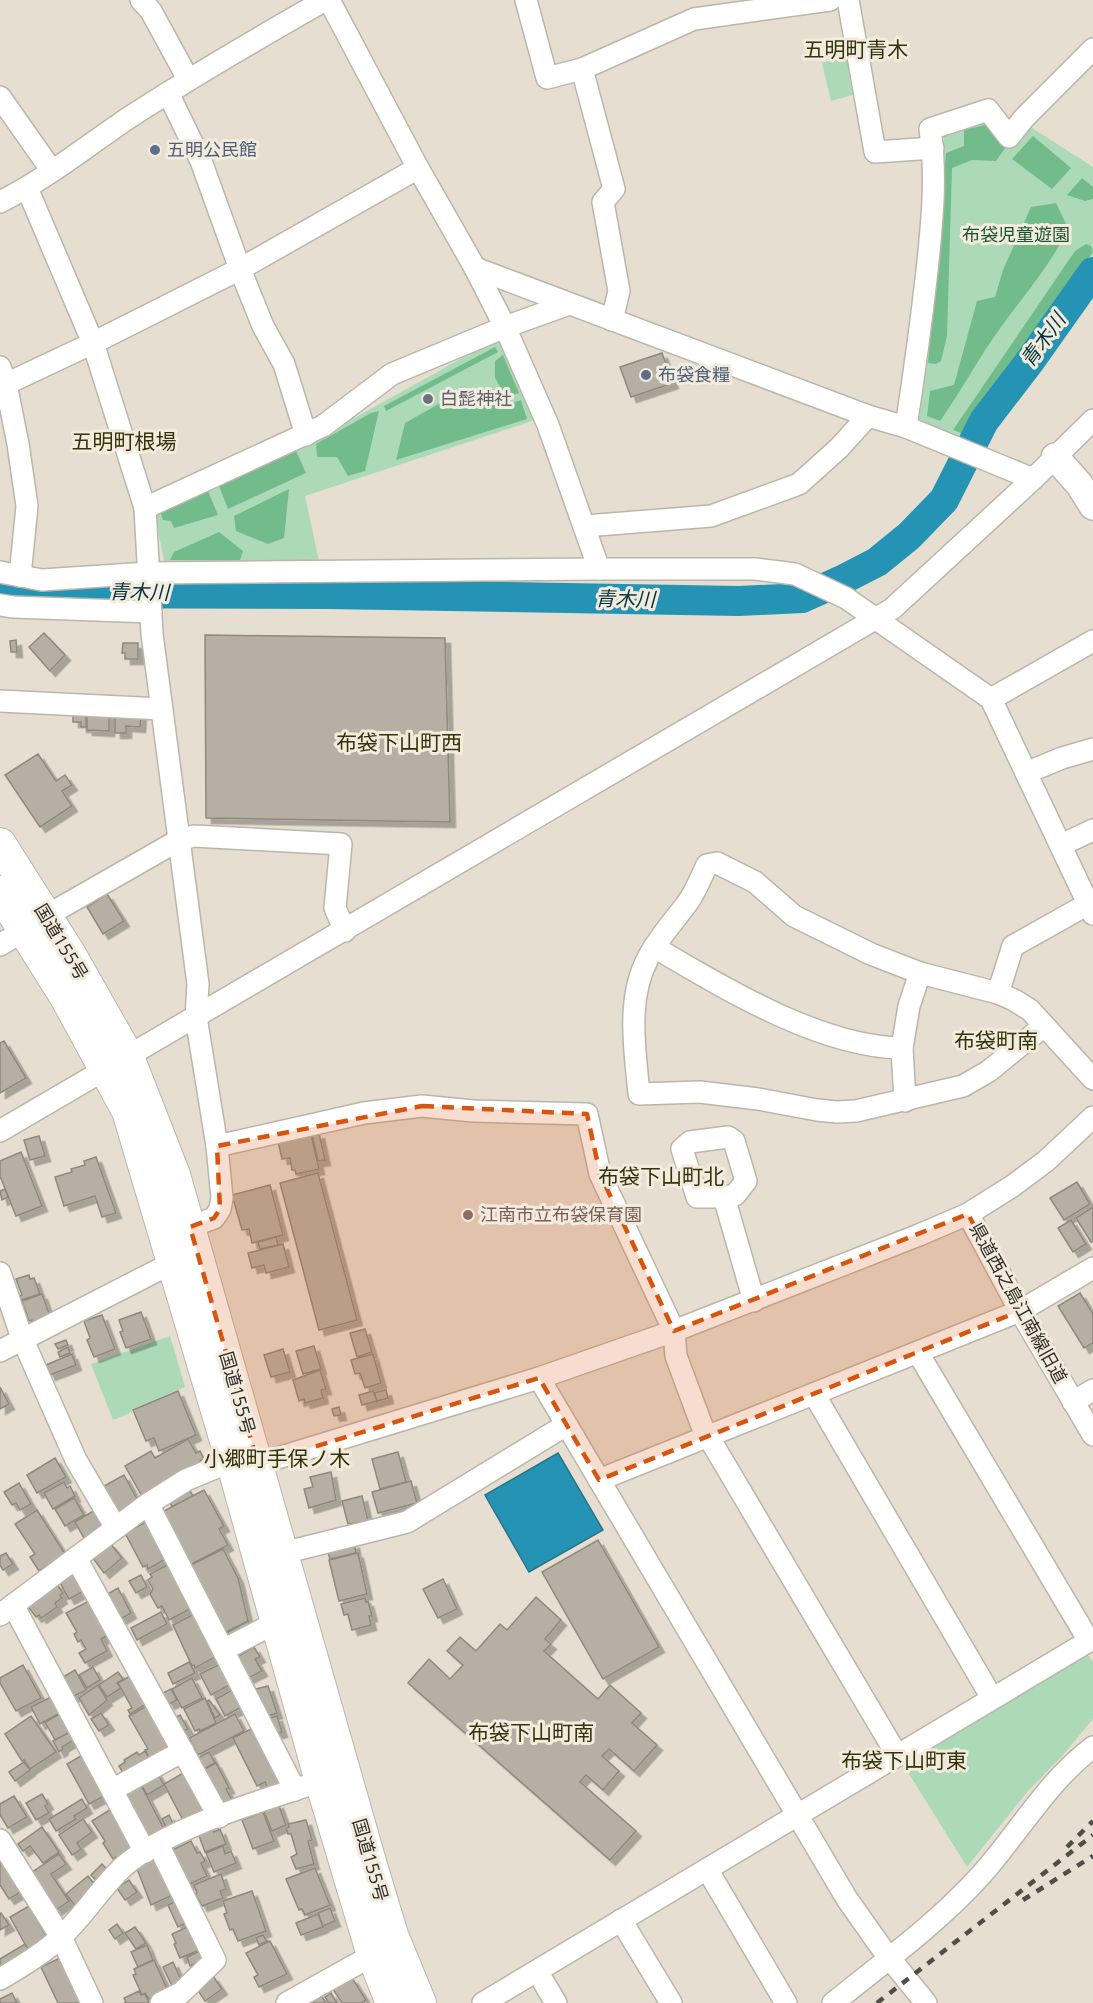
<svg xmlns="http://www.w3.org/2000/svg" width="1093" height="2003" font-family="'Open Sans','Noto Sans JP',sans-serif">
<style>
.green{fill:#acdab9}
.forest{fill:#71bc8a}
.water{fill:#2593b3;stroke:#287489;stroke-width:1.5}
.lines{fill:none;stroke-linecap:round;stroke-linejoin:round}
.river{stroke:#2593b3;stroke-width:30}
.building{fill:#b6b0a4;stroke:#8f897d;stroke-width:1.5;filter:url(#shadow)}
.minor-casing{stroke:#bcb5a9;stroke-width:24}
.major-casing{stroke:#bcb5a9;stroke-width:30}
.highway-casing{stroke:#bcb5a9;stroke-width:34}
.minor{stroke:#fff;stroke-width:21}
.major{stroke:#fff;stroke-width:27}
.highway{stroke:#fff;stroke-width:32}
.rail{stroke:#524e47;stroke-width:4.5;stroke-dasharray:8 8;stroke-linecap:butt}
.marked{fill:#d6550f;fill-opacity:0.2;stroke:#d6550f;stroke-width:4.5;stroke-dasharray:12 8;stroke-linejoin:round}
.service-dot{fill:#5c6f8a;stroke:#f2ebde;stroke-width:2}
.worship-dot{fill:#6b7280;stroke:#f2ebde;stroke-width:2}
.education-dot{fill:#8d6e63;stroke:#f2ebde;stroke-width:2}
.labels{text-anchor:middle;stroke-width:6;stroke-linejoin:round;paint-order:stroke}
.service-label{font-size:18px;fill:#4e5e75;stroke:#f2ebde;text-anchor:start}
.park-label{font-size:18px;fill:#1c5332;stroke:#f2ebde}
.worship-label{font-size:18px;fill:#5b616d;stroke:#f2ebde;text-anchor:start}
.street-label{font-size:18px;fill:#302d28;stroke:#f2ebde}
.education-label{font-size:18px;fill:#785e54;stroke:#f2ebde;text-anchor:start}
.water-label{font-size:20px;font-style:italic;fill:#01323f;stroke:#f2ebde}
.quarter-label{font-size:21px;fill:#32340a;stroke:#f2ebde}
</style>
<defs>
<filter id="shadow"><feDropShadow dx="5.5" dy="5.5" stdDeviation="0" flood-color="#0004"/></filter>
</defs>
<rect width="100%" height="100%" fill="#e5ded1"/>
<!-- green -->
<g class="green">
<polygon points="852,55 863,92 831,101 822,63"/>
<polygon points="984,119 1029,126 1093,167 1093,261 965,440 919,423 917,416 939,261 944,134"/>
<polygon points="502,336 538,419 305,496 319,561 165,565 154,511 320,437"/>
<polygon points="170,1336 185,1387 132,1409 132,1412 113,1420 91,1364"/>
<polygon points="1080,1653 1089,1656 1093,1662 1093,1719 1062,1756 1028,1791 967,1867 901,1761"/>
</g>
<!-- forest -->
<g class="forest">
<polygon points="985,125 1006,147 996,161 972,160 952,168 947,336 941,361 936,364 928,363 946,153 964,146 964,130"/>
<polygon points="1033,136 1071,168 1052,189 1012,159"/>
<polygon points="1082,178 1093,187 1093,199 1085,201 1067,195"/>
<path d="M1056 203 1068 228C1052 264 1024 295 1001 327 979 357 962 390 940 421L927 416 930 391 954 385 977 301 995 297 1003 270 1031 207Z"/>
<polygon points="1086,244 1091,246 1093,252 964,434 953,430 1075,251"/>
<polygon points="495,347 498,352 386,411 384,406"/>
<polygon points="503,355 519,393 506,397 495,378 495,361"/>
<polygon points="492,398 508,404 521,400 527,419 396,460 405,423 444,401 460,405"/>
<polygon points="379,411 365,471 348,476 337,457 317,457 316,444 371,413"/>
<polygon points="296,451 306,473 228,509 219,486"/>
<polygon points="289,489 284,538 268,544 236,531 234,516"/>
<polygon points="208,491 218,515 174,528 171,521 163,520 160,511"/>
<polygon points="219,532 243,551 240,560 170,560 174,552"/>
</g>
<!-- water -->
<polygon class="water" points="558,1453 603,1530 529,1572 485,1495"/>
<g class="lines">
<!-- river -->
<polyline class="river" points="0,590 16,593 328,594 739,601 802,598 840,581 877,562 909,536 944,500 984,421 1030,361 1093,272"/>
</g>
<!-- building -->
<g class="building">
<polygon points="662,353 673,383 631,397 620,367"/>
<polygon points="44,633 65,655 50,671 29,647"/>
<polygon points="205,635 445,638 450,822 206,818"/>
<polygon points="16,640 17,652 11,652 10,641"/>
<polygon points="123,643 138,643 138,659 125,659 125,653 122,653"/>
<polygon points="73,710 86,711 86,727 81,727 81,722 73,722"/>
<polygon points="87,712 109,713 109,731 87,730"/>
<polygon points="115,714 141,715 140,727 126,726 126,733 115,733"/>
<polygon points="38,754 56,781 65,775 72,785 62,791 72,806 40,827 5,775"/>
<polygon points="107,894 124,921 103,934 87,907"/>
<polygon points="4,1041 26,1078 0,1093 0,1043"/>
<polygon points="319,1133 325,1160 318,1161 312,1135"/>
<polygon points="311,1134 319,1169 296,1174 295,1170 292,1170 290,1158 282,1159 278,1141"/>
<polygon points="39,1136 45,1156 30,1160 24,1140"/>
<polygon points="21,1152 42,1206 16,1216 0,1176 0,1161"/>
<polygon points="96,1157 116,1213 102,1217 95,1196 64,1206 55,1177 72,1172 71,1169 85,1165 84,1161"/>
<polygon points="318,1173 357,1320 319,1330 280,1183"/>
<polygon points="1077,1182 1090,1204 1064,1220 1050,1198"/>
<polygon points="270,1185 283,1235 252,1243 249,1229 242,1230 232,1195"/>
<polygon points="5,1189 8,1197 2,1200 0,1191"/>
<polygon points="1093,1207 1093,1241 1091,1242 1076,1218"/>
<polygon points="1071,1220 1086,1244 1073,1252 1058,1228"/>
<polygon points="276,1237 278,1245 260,1249 258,1242"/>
<polygon points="283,1244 289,1267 266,1273 264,1265 252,1268 248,1253"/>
<polygon points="29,1275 30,1279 34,1278 40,1294 21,1300 20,1296 22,1295 16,1279"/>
<polygon points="1080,1293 1093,1314 1093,1343 1084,1348 1058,1306"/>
<polygon points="42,1294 50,1316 32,1322 32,1320 29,1321 22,1301"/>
<polygon points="141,1312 151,1339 126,1348 120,1332 123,1331 119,1320"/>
<polygon points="102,1315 115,1349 94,1357 87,1340 90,1338 84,1321"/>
<polygon points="365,1329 372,1352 357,1357 350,1333"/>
<polygon points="66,1340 68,1345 58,1349 55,1344"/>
<polygon points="314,1346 321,1369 303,1374 296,1351"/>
<polygon points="68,1347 70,1353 60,1357 58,1352"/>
<polygon points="283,1349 290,1372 271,1377 264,1355"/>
<polygon points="72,1354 76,1365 50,1375 46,1365"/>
<polygon points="373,1354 381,1383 365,1388 360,1373 355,1374 351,1360"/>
<polygon points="320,1370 326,1389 321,1390 323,1398 305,1403 304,1399 299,1401 293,1380"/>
<polygon points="0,1387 9,1404 0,1409"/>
<polygon points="386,1390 388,1398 377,1401 374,1393"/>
<polygon points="178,1391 196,1435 159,1451 154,1438 146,1441 133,1410"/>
<polygon points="373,1391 377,1401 362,1405 359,1395"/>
<polygon points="339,1407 341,1415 334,1416 332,1409"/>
<polygon points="188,1439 196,1453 200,1451 204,1459 200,1461 202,1465 143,1498 125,1466 151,1451 155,1458"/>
<polygon points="398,1452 406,1482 380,1489 372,1459"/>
<polygon points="55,1458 66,1477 37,1493 27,1475"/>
<polygon points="331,1472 336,1500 309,1508 304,1489 313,1487 310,1477"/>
<polygon points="124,1475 138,1501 118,1512 104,1486"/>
<polygon points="411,1481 417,1503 378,1513 372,1492"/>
<polygon points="64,1482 67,1488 70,1486 75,1496 53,1509 44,1493"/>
<polygon points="19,1483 31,1504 20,1510 16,1503 12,1505 4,1492"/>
<polygon points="189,1489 193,1496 172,1507 169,1500"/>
<polygon points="204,1490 224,1526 219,1529 228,1545 190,1565 162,1512"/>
<polygon points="362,1496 368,1521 348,1524 342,1501"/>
<polygon points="74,1498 84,1515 65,1526 55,1509"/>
<polygon points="37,1510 65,1554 39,1571 30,1557 35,1554 15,1524"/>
<polygon points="95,1510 104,1525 94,1530 96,1534 85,1540 75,1522"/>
<polygon points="148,1521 165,1552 161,1554 164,1560 148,1569 147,1565 143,1567 125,1533"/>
<polygon points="598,1540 659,1647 603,1679 542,1572"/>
<polygon points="110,1543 122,1558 104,1573 92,1557"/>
<polygon points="354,1543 356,1553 330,1559 327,1549"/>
<polygon points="223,1549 238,1578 248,1621 224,1633 189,1566"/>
<polygon points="6,1553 13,1564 3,1570 0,1565 0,1556"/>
<polygon points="358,1553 367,1594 339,1601 329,1560"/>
<polygon points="171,1563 194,1607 169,1620 162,1606 158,1608 150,1594 153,1589 148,1580 152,1577 150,1574"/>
<polygon points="74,1573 84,1591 69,1599 59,1581"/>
<polygon points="141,1575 147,1587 136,1593 129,1581"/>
<polygon points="443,1579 457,1609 438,1618 423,1589"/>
<polygon points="56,1583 63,1593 60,1595 62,1598 55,1603 57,1607 41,1618 39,1615 36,1617 26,1604"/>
<polygon points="118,1588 131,1613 117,1621 104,1596"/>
<polygon points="536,1597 561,1620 545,1639 551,1644 544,1651 598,1699 610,1685 641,1713 632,1723 657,1745 634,1771 609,1749 602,1756 619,1771 603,1790 586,1775 580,1782 636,1831 610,1860 408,1683 429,1659 450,1679 463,1665 447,1651 460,1637 476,1651 500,1624 507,1630"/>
<polygon points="365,1598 366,1602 368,1601 372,1616 369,1616 371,1625 352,1630 348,1614 344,1615 341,1604"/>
<polygon points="89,1601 108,1635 101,1639 107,1651 85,1663 79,1653 86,1649 81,1640 78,1642 74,1634 77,1632 66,1613"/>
<polygon points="161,1612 167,1624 137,1640 131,1628"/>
<polygon points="196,1613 219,1655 195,1668 194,1665 192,1666 173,1625"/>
<polygon points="248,1621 252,1628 231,1639 228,1632"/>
<polygon points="254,1647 260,1657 255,1659 262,1671 248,1678 237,1657"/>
<polygon points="189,1662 195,1673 173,1684 168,1673"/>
<polygon points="222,1663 233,1683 211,1695 200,1674"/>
<polygon points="23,1665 41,1698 16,1711 0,1683 0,1678"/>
<polygon points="93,1667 100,1680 87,1688 79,1675"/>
<polygon points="75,1670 86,1690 72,1697 61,1678"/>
<polygon points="118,1672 123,1679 117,1683 121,1688 107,1697 99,1685"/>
<polygon points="135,1673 151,1701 130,1714 128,1710 132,1708 118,1683"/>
<polygon points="192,1678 202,1698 182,1708 172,1689"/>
<polygon points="98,1685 107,1700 89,1715 79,1698"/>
<polygon points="268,1686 277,1713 265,1717 252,1690"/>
<polygon points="238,1687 247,1704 225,1716 216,1699"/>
<polygon points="171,1689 177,1700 169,1704 163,1693"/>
<polygon points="51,1697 60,1713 40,1724 31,1707"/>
<polygon points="205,1698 216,1723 200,1731 199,1729 195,1731 184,1709"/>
<polygon points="209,1700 220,1715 215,1718 207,1701"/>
<polygon points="150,1704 175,1750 152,1763 145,1750 148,1749 129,1716"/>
<polygon points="67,1710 70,1732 55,1740 45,1722"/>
<polygon points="101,1713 109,1725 99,1731 91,1719"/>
<polygon points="235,1714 244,1731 198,1755 189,1738"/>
<polygon points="180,1715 188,1729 181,1732 174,1718"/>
<polygon points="31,1716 56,1752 30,1769 24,1760 22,1761 5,1734"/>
<polygon points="277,1716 282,1732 273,1734 266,1719"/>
<polygon points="257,1726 284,1781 268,1789 265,1782 257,1786 233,1738"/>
<polygon points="70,1732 74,1740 62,1747 63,1749 59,1752 53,1741"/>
<polygon points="145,1751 152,1763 126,1778 119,1766 125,1762 124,1760 137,1752 139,1755"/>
<polygon points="209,1752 215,1763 202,1770 196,1759"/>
<polygon points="86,1753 108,1794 89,1804 67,1764"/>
<polygon points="24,1762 30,1770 15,1781 9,1772"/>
<polygon points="216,1763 229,1788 226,1789 234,1804 222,1810 201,1771"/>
<polygon points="156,1771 164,1785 147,1795 139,1780"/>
<polygon points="187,1771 208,1811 192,1819 190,1816 183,1820 164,1784"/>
<polygon points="139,1781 166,1833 149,1842 121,1790"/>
<polygon points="42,1794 48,1804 45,1806 49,1813 36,1820 26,1803"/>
<polygon points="14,1796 27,1817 8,1828 0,1815 0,1804"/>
<polygon points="82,1799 87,1808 74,1816 76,1819 56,1831 49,1819"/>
<polygon points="278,1803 286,1825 272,1831 263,1809"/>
<polygon points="111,1809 137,1848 119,1861 116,1857 113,1859 103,1843 105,1841 92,1821"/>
<polygon points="263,1812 274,1841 253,1849 242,1820"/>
<polygon points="169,1815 175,1828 168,1831 162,1819"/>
<polygon points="83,1819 92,1832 77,1843 81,1849 72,1855 59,1835"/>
<polygon points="306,1820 312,1840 308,1841 314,1864 296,1869 291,1857 297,1854 291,1834 288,1834 286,1828 289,1827 288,1824"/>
<polygon points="42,1827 59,1852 43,1863 30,1846 23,1851 18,1844"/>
<polygon points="212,1827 214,1832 220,1829 226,1844 205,1852 198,1833"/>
<polygon points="191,1841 197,1853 200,1852 205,1861 201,1863 207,1876 187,1885 172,1850"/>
<polygon points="223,1846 225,1854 231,1851 236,1863 214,1872 206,1853"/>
<polygon points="0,1851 24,1890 9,1899 0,1885"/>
<polygon points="59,1854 66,1864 51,1874 69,1901 53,1912 28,1875"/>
<polygon points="159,1855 177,1893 151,1905 136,1866"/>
<polygon points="102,1864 111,1874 100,1885 91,1875"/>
<polygon points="315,1868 330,1905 305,1915 302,1909 299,1910 286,1879"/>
<polygon points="221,1874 226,1889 220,1891 223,1898 202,1906 195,1894 197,1893 194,1885"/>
<polygon points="88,1876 98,1889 76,1907 66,1894"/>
<polygon points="129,1880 137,1892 125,1900 117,1888"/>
<polygon points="252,1891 266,1931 238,1941 233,1929 230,1930 224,1914 227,1913 223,1901"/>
<polygon points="180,1899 190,1921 178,1927 168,1905"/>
<polygon points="29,1906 49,1941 30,1953 10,1917"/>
<polygon points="330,1908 335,1921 323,1926 318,1913"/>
<polygon points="1,1913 9,1925 0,1930 0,1914"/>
<polygon points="318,1914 323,1927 301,1935 296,1923"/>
<polygon points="117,1924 123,1933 115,1939 109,1930"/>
<polygon points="191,1925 202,1949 180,1958 174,1944 176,1943 172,1934"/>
<polygon points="135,1927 146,1943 136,1949 125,1933"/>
<polygon points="263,1935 267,1941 259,1945 256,1938"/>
<polygon points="270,1941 287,1974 259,1987 254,1977 258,1975 246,1953"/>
<polygon points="25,1944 31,1955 0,1970 0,1959"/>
<polygon points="147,1945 153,1960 138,1967 131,1952"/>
<polygon points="202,1950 206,1959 190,1966 187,1957"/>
<polygon points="62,1957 84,2003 58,2003 41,1967"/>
<polygon points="154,1960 167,1989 149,1999 145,1993 142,1995 133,1975 136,1974 134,1969"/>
<polygon points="173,1962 183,1984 173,1988 163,1967"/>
<polygon points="213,1976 222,1989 205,2001 197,1989"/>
<polygon points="352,1978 366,2000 361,2003 342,2003 333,1989"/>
<polygon points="139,1991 141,1995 145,1994 149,2003 124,2003 126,2002 124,1998"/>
<polygon points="12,1993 17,2003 0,2003 0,1999"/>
<polygon points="331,1993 337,2003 329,2003 325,1997"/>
<polygon points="321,1995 326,2003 308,2003"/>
</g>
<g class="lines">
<!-- minor casing -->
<g class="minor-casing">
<g id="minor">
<polyline points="141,0 151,11 188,79"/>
<polyline points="329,0 418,168 475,268 505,327 548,425 599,569"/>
<polyline points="526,0 547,78 582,69 694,19 830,0"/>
<polyline points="848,0 875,152 933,148"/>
<polyline points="582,69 614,189 603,202 619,291 612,320"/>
<polyline points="168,93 201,161 240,269 263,326 284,364 306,435"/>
<polyline points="0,97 52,171"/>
<polyline points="27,188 93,343 145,508 152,634 198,984 196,1017 217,1146 222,1198 220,1209 214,1218 190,1227"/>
<path d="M0 202C48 178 89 144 133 115 196 74 260 37 325 0"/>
<polyline points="475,268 868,416 906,427 1033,479"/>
<polyline points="0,367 6,384 18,444 27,506 20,576"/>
<polyline points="6,384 93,343 240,269 418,168"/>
<path d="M906 427C914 375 921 324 927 271 932 223 937 177 930 129L988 110 1009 137 1024 118 1093 49"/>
<polyline points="145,508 323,426 392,374 505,327 569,304"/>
<polyline points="585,526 711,516 799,484 839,448 868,416"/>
<polyline points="0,572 42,580 148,573 599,569 755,569 795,574 846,598 991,699 1093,914"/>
<polyline points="0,605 13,607 151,612"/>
<polyline points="991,699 1093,641"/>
<polyline points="0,701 161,709"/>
<polyline points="1026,773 1062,758 1093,749"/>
<polyline points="1061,845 1093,830"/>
<polyline points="46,916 179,840 194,836 341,844 335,908 345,931"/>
<polyline points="0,945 24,930"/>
<path d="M654 947C724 988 820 1047 902 1048"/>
<polyline points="998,993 1013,946 1088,904"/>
<path d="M1044 1026 989 1071 963 1086 856 1111 837 1112 817 1110 758 1099 700 1092 639 1094C635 1050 626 999 648 958 659 937 674 921 688 902 696 891 701 877 707 865L717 863 755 882 794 916 871 954 920 973 998 993 1014 1000 1030 1010 1093 1079"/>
<polyline points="905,1101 902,1048 909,1006 920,973"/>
<polyline points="0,1131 892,609 1033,479 1093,420"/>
<polyline points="217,1146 364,1113 422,1106 473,1111 587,1114 600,1174 674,1331 676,1356 702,1426 897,1755"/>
<polyline points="724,1197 735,1195 746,1181 734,1141 728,1137 690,1142 682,1149 697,1197 724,1197 754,1301"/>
<polyline points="968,1214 1020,1311 1093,1435"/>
<polyline points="0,1273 22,1338 76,1460 116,1528"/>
<polyline points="0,1351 172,1263"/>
<polyline points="539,1378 847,1899 883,1950 926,2003"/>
<polyline points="814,1394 992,1698"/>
<polyline points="1073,1402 1093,1390"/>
<polyline points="599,1480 1020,1311 1093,1268"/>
<polyline points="148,1504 295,1790"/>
<polyline points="283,1553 407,1522 566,1425"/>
<polyline points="76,1558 219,1817"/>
<polyline points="13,1605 145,1852"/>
<polyline points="0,1615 148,1504 186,1480 232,1461 258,1464 539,1378 674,1331 919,1235 968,1214 1011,1187 1046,1161 1093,1117"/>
<polyline points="223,1650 277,1622"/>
<polyline points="112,1790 183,1751"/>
<polyline points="0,1840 61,1937 92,2003"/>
<polyline points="158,1844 215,1960 181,1993 161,2003"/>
<polyline points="707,1869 786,2003"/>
<polyline points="621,1920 671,2003"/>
<polyline points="537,1971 556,2003"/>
<path d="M0 1979C21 1967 42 1954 60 1938 84 1916 101 1887 124 1866 171 1826 262 1801 321 1781"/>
<polyline points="287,2003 373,1955"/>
<polyline points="483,2003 1089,1641 918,1353"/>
<path d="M833 2003C883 1963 939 1922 982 1874 1020 1831 1047 1782 1093 1747"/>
</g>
</g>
<!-- major casing -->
<g class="major-casing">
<polyline id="major" points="1055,457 1079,484 1093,506"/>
</g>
<!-- highway casing -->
<g class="highway-casing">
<g id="highway">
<polyline points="0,844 69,953 128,1057 174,1175 372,1869 392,1935 420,2003"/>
<polyline points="0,892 66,997 128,1111 232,1461 321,1781 373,1955 392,2003"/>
</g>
</g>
<!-- minor -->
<use href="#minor" class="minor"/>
<!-- major -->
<use href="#major" class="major"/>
<!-- highway -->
<use href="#highway" class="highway"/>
<!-- rail -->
<g class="rail">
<polyline points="1067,1847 1093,1821"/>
<polyline points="1023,1900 1093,1856"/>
<polyline points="877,2003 1093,1835"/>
</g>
</g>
<!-- marked area -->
<path class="marked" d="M422 1106 587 1114 600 1174 674 1331 968 1214 1020 1311 599 1480 539 1378 258 1464 190 1227 214 1218 220 1209 217 1146Z"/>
<!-- markers -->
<g class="service-dot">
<circle cx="155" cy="150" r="6"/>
<circle cx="646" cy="375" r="6"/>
</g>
<circle class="worship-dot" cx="428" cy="399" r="6"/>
<circle class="education-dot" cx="468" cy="1215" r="6"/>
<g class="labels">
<!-- service labels -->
<g class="service-label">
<text x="167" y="156">五明公民館</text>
<text x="658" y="381">布袋食糧</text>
</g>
<!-- park labels -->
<g class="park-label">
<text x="1016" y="241">布袋児童遊園</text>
</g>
<!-- worship labels -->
<g class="worship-label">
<text x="440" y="405">白髭神社</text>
</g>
<!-- street labels -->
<g class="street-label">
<text transform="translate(61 942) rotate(59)" y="6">国道155号</text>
<text transform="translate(1018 1303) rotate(61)" y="6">県道西之島江南線旧道</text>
<text transform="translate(237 1393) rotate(74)" y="6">国道155号</text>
<text transform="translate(370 1860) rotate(74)" y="6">国道155号</text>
</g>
<!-- education labels -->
<g class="education-label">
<text x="480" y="1221">江南市立布袋保育園</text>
</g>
<!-- water labels -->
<g class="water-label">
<text transform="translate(1043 340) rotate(-54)" y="7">青木川</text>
<text transform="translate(139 592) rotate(1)" y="7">青木川</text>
<text transform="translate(625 599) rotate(1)" y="7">青木川</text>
</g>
<!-- quarter labels -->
<g class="quarter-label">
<text x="856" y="57">五明町青木</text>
<text x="124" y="449">五明町根場</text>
<text x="399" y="750">布袋下山町西</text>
<text x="996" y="1048">布袋町南</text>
<text x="661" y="1184">布袋下山町北</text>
<text x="277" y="1466">小郷町手保ノ木</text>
<text x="531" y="1740">布袋下山町南</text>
<text x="904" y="1768">布袋下山町東</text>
</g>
</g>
</svg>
